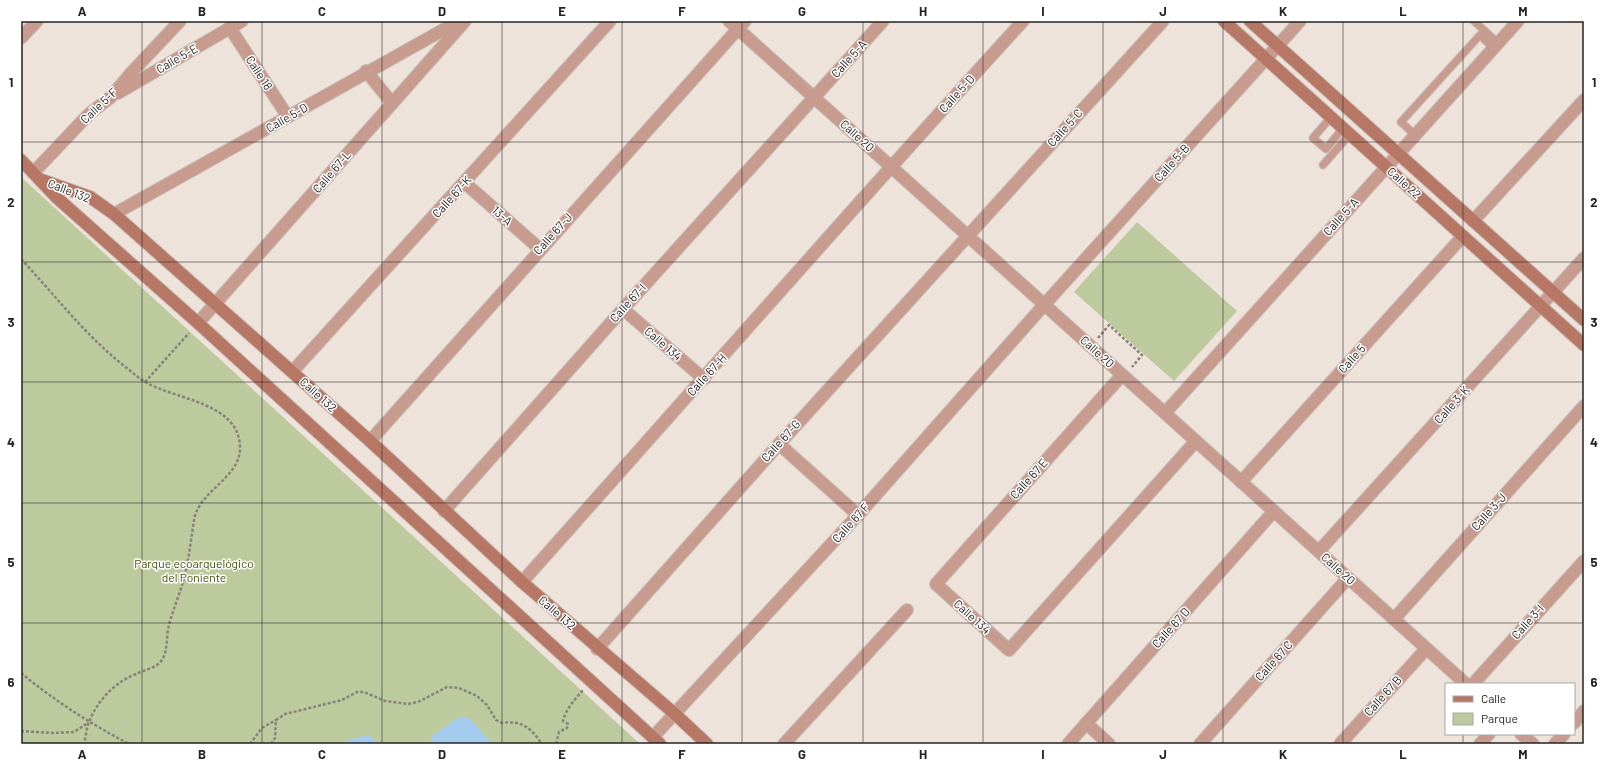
<svg xmlns="http://www.w3.org/2000/svg" width="1605" height="765" font-family="Barlow,sans-serif">
<style>
.green{fill:#bcca9e}
.water{fill:#a4ccee}
.lines{fill:none;stroke-linecap:round;stroke-linejoin:round}
.lane-casing{stroke:#cac0b9;stroke-width:9}
.street-casing{stroke:#cac0b9;stroke-width:14}
.secondary-casing{stroke:#cac0b9;stroke-width:14}
.path{stroke:#89817c;stroke-width:2.5;stroke-dasharray:3 2;stroke-linecap:butt}
.lane{stroke:#c79c8f;stroke-width:7}
.street{stroke:#c79c8f;stroke-width:12}
.secondary{stroke:#b67765;stroke-width:12}
.grid{fill:none;stroke:#262220;stroke-width:1;stroke-opacity:0.55}
.labels{text-anchor:middle;stroke-width:3;stroke-linejoin:round;paint-order:stroke}
.street-label{font-size:12px;fill:#262220;stroke:#fff}
.park-label{font-size:12px;fill:#3e4e04;stroke:#fff}
.neatline{fill:none;stroke:#262220;stroke-width:1.5}
.grid-label{font-size:13px;text-anchor:middle;font-weight:bold;fill:#262220}
</style>
<rect width="100%" height="100%" fill="#eee3db"/>
<!-- green -->
<g class="green">
<polygon points="21,177 640,744 21,744"/>
<polygon points="1137,222 1237,311 1174,381 1074,292"/>
</g>
<!-- water -->
<g class="water">
<path d="M467 717C477 725 484 736 494 744H430L432 736 458 718Z"/>
<polygon points="369,735 378,744 342,744 348,740"/>
</g>
<g class="lines">
<!-- lane casing -->
<g class="lane-casing">
<g id="lane">
<polyline points="1474,21 1498,43"/>
<polyline points="1331,117 1313,138 1326,149 1343,128"/>
<polyline points="1415,135 1401,122 1480,35 1493,48"/>
<polyline points="1323,165 1350,134"/>
</g>
</g>
<!-- street casing -->
<g class="street-casing">
<g id="street">
<polyline points="729,21 1466,684"/>
<polyline points="230,28 288,117"/>
<polyline points="21,38 37,21"/>
<polyline points="366,71 392,103"/>
<polyline points="118,93 242,21"/>
<polyline points="33,173 89,114 111,97 131,73 180,21"/>
<polyline points="465,183 540,249"/>
<polyline points="114,214 459,21"/>
<polyline points="1473,221 1584,100"/>
<polyline points="623,309 704,379"/>
<polyline points="198,323 465,21"/>
<polyline points="292,372 610,21"/>
<polyline points="1122,375 936,584 1009,650 1196,441"/>
<polyline points="1165,413 1518,21"/>
<polyline points="370,441 745,21"/>
<polyline points="779,444 858,515"/>
<polyline points="1241,482 1463,236"/>
<polyline points="444,511 623,309 883,21"/>
<polyline points="1319,551 1584,258"/>
<path d="M522 582C689 395 854 206 1023 21"/>
<polyline points="1394,619 1584,406"/>
<polyline points="597,649 779,444 1163,21"/>
<polyline points="1473,684 1584,561"/>
<polyline points="1086,723 1109,744"/>
<polyline points="1574,723 1584,711"/>
<polyline points="1521,734 1533,744"/>
<polyline points="653,737 858,515 1044,305 1300,21"/>
<polyline points="784,744 907,610"/>
<polyline points="1068,744 1274,511"/>
<polyline points="1200,744 1348,578"/>
<polyline points="1340,744 1426,649"/>
<polyline points="1480,744 1489,734"/>
<polyline points="1555,744 1564,734"/>
</g>
</g>
<!-- secondary casing -->
<g class="secondary-casing">
<g id="secondary">
<polyline points="1224,21 1584,345"/>
<polyline points="1250,21 1584,320"/>
<polyline points="21,160 56,197 198,323 660,744"/>
<polyline points="39,179 90,197 114,214 370,441 522,582 675,714 707,744"/>
</g>
</g>
<!-- path -->
<g class="path">
<path d="M21 259C56 296 83 333 123 365 131 371 138 378 147 383 178 400 239 403 240 447 241 478 199 490 194 520 191 539 189 559 184 578 180 594 173 609 169 625 166 636 168 651 162 660 157 668 144 670 136 674 115 682 97 701 89 722 86 729 86 737 84 744"/>
<polyline points="1098,338 1109,325 1142,355 1132,367"/>
<polyline points="145,382 189,333"/>
<path d="M21 673C55 701 91 724 129 744"/>
<polyline points="21,731 52,733 74,732 88,723"/>
<polyline points="250,744 262,728 276,720"/>
<path d="M271 744 275 738 276 720 285 714 342 700 357 692H364L385 701 408 704 418 702 447 687 459 688 477 696 487 705 496 720 502 723C522 720 531 728 542 744"/>
<path d="M556 744 559 732 567 728 568 724 563 721C566 709 575 699 583 690"/>
</g>
<!-- lane -->
<use href="#lane" class="lane"/>
<!-- street -->
<use href="#street" class="street"/>
<!-- secondary -->
<use href="#secondary" class="secondary"/>
</g>
<!-- grid -->
<path class="grid" d="M142 21V744M262 21V744M382 21V744M502 21V744M622 21V744M742 21V744M863 21V744M983 21V744M1103 21V744M1223 21V744M1343 21V744M1463 21V684M21 142H1584M21 262H1584M21 382H1584M21 503H1584M21 623H1584M1463 734V744"/>
<g class="labels">
<!-- street labels -->
<g class="street-label">
<text transform="translate(177 59) rotate(-30)" y="4">Calle 5-E</text>
<text transform="translate(849 59) rotate(-48)" y="4">Calle 5-A</text>
<text transform="translate(259 73) rotate(57)" y="4">Calle 18</text>
<text transform="translate(957 94) rotate(-48)" y="4">Calle 5-D</text>
<text transform="translate(99 106) rotate(-43)" y="4">Calle 5-F</text>
<text transform="translate(287 118) rotate(-30)" y="4">Calle 5-D</text>
<text transform="translate(1065 128) rotate(-48)" y="4">Calle 5-C</text>
<text transform="translate(857 136) rotate(42)" y="4">Calle 20</text>
<text transform="translate(1172 163) rotate(-48)" y="4">Calle 5-B</text>
<text transform="translate(332 172) rotate(-49)" y="4">Calle 67-L</text>
<text transform="translate(1404 183) rotate(42)" y="4">Calle 22</text>
<text transform="translate(69 191) rotate(21)" y="4">Calle 132</text>
<text transform="translate(452 197) rotate(-48)" y="4">Calle 67-K</text>
<text transform="translate(502 216) rotate(42)" y="4">13-A</text>
<text transform="translate(1341 217) rotate(-48)" y="4">Calle 5-A</text>
<text transform="translate(553 234) rotate(-48)" y="4">Calle 67-J</text>
<text transform="translate(628 303) rotate(-48)" y="4">Calle 67-I</text>
<text transform="translate(663 344) rotate(41)" y="4">Calle 134</text>
<text transform="translate(1097 352) rotate(42)" y="4">Calle 20</text>
<text transform="translate(1352 359) rotate(-48)" y="4">Calle 5</text>
<text transform="translate(707 375) rotate(-48)" y="4">Calle 67-H</text>
<text transform="translate(318 395) rotate(42)" y="4">Calle 132</text>
<text transform="translate(1452 405) rotate(-48)" y="4">Calle 3-K</text>
<text transform="translate(781 441) rotate(-48)" y="4">Calle 67-G</text>
<text transform="translate(1029 479) rotate(-48)" y="4">Calle 67 E</text>
<text transform="translate(1489 512) rotate(-48)" y="4">Calle 3-J</text>
<text transform="translate(851 523) rotate(-48)" y="4">Calle 67 F</text>
<text transform="translate(1338 569) rotate(42)" y="4">Calle 20</text>
<text transform="translate(557 613) rotate(41)" y="4">Calle 132</text>
<text transform="translate(972 617) rotate(42)" y="4">Calle 134</text>
<text transform="translate(1528 622) rotate(-48)" y="4">Calle 3-I</text>
<text transform="translate(1171 628) rotate(-48)" y="4">Calle 67 D</text>
<text transform="translate(1274 661) rotate(-48)" y="4">Calle 67 C</text>
<text transform="translate(1383 696) rotate(-48)" y="4">Calle 67 B</text>
</g>
<!-- park labels -->
<g class="park-label">
<text x="194" y="568">Parque ecoarquelógico<tspan x="194" dy="14">del Poniente</tspan></text>
</g>
</g>
<!-- border -->
<rect width="1605" height="765" fill="none" stroke="#ffffff" stroke-width="44"/>
<!-- legend -->
<rect x="1445" y="683" width="130" height="52" fill="#ffffff" stroke="#a8a7a6"/>
<rect x="1453" y="696" width="20" height="6" fill="#b67765" stroke="#a8a7a6"/>
<text x="1481" y="703" font-size="12" fill="#262220">Calle</text>
<rect x="1453" y="713" width="20" height="12" fill="#bcca9e" stroke="#a8a7a6"/>
<text x="1481" y="723" font-size="12" fill="#262220">Parque</text>
<rect x="22" y="22" width="1561" height="721" class="neatline"/>
<g class="grid-label">
<text x="82" y="16">A</text>
<text x="202" y="16">B</text>
<text x="322" y="16">C</text>
<text x="442" y="16">D</text>
<text x="562" y="16">E</text>
<text x="682" y="16">F</text>
<text x="802" y="16">G</text>
<text x="923" y="16">H</text>
<text x="1043" y="16">I</text>
<text x="1163" y="16">J</text>
<text x="1283" y="16">K</text>
<text x="1403" y="16">L</text>
<text x="1523" y="16">M</text>
<text x="11" y="87">1</text>
<text x="1594" y="87">1</text>
<text x="11" y="207">2</text>
<text x="1594" y="207">2</text>
<text x="11" y="327">3</text>
<text x="1594" y="327">3</text>
<text x="11" y="447">4</text>
<text x="1594" y="447">4</text>
<text x="11" y="567">5</text>
<text x="1594" y="567">5</text>
<text x="11" y="687">6</text>
<text x="1594" y="687">6</text>
<text x="82" y="759">A</text>
<text x="202" y="759">B</text>
<text x="322" y="759">C</text>
<text x="442" y="759">D</text>
<text x="562" y="759">E</text>
<text x="682" y="759">F</text>
<text x="802" y="759">G</text>
<text x="923" y="759">H</text>
<text x="1043" y="759">I</text>
<text x="1163" y="759">J</text>
<text x="1283" y="759">K</text>
<text x="1403" y="759">L</text>
<text x="1523" y="759">M</text>
</g>
</svg>
